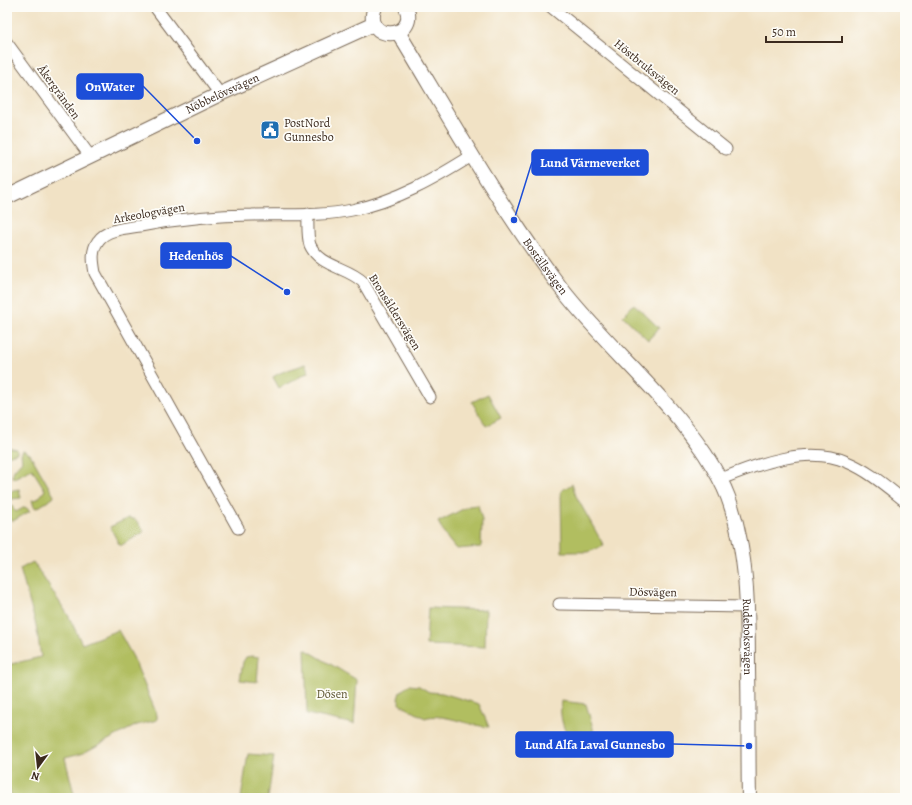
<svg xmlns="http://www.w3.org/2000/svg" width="912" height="805" font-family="Alegreya,serif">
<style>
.green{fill:#b1be61;stroke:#767440}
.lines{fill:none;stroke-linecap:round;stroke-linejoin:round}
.minor-casing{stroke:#7b6a58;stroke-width:13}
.tertiary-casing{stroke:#7b6a58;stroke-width:16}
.minor{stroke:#fff;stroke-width:11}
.tertiary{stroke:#fff;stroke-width:14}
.labels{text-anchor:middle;stroke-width:3.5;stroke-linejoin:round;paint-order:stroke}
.street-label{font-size:12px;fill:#3b2a1e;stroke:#fdfcf7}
.poi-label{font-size:12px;fill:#3b2a1e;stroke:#fdfcf7;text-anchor:start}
.park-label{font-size:12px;fill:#5e5632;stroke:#fdfcf7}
.leader{fill:none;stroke:#1d4ed8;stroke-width:1.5}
.callout-dot{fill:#1d4ed8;stroke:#fdfcf7;stroke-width:1.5}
.callout{fill:#1d4ed8;stroke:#1d4ed8;stroke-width:1.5}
.callout-label{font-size:13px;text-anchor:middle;font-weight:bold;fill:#fff}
</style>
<rect width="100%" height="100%" fill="#fdfcf7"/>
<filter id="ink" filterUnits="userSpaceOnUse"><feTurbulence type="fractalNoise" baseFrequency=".025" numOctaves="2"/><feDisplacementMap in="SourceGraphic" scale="8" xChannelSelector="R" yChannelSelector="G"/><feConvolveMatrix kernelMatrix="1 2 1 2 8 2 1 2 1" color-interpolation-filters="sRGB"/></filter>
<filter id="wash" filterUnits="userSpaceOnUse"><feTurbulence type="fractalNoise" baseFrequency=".012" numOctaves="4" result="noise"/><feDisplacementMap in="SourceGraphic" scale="16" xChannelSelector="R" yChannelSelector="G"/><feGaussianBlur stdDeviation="0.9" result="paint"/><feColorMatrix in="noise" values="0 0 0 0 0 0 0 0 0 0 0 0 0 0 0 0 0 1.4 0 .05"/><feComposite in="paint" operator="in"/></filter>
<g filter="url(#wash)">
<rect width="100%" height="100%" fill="#f1e2c5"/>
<!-- green -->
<g class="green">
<polygon points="634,304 659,328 648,340 623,316"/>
<path d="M305 364 309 372 279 388 273 377C283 370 294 369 305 364Z"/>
<polygon points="488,394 501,418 486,426 472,402"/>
<polygon points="7,447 17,449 17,453 7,456"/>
<polygon points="23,450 30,454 54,496 53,498 37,508 34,507 32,500 38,499 45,490 32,469 14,478 12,477 14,470 22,461 21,454"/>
<polygon points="572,484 576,496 604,546 588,552 562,552 561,491"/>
<polygon points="19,489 21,498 12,499 9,502 16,512 25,507 30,511 13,521 10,520 7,514 7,495 13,490"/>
<polygon points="478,505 482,520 481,547 456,549 447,538 438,522 469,506"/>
<path d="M128 518C137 518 140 525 144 532L120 546 110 527Z"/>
<polygon points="33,562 68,615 82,644 118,630 133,657 157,715 157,720 137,725 81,754 65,758 75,798 12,798 7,781 7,665 41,657 36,625 20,569"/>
<polygon points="428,608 486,610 485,647 426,645"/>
<polygon points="305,649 357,680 354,724 307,714"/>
<polygon points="252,656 259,657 257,682 240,680 243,662 246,657"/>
<path d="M409 685 419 686 429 692 442 693 479 704 489 727C469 726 441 712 425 718L401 705 398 699 400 692Z"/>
<path d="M561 701 586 704 593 728 594 748C591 748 585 748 582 747 564 741 559 717 561 701Z"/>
<polygon points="248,754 274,756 268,798 241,798"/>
</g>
</g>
<g filter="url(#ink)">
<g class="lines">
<!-- minor casing -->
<g class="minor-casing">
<g id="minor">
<polyline points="155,7 220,94"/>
<polyline points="551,7 726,149"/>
<polyline points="7,43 90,156"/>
<path d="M308 214C308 224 307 236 310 245 320 267 348 267 363 282L430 397"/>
<path d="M721 479C757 464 809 445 847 462 869 471 887 487 905 501"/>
<path d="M238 528 95 273C93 262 91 251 98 241 106 229 127 228 140 226 177 219 214 215 252 215 285 214 319 217 352 210 397 201 435 179 473 155"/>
<polyline points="559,604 747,607"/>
</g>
</g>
<!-- tertiary casing -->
<g class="tertiary-casing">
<g id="tertiary">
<path d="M375 7C361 43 420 41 406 7"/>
<path id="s1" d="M398 32C450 118 500 208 561 288 606 346 664 393 705 454 714 468 722 481 728 497 748 551 748 613 748 670 749 713 748 755 749 798"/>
<path id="s2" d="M7 197 220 94 374 24"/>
</g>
</g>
<!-- minor -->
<use href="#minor" class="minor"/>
<!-- tertiary -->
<use href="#tertiary" class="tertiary"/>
</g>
</g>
<!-- icons -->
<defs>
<g id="civic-square" transform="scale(1)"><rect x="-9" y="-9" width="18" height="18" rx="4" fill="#1f6fb2" stroke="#fdfcf7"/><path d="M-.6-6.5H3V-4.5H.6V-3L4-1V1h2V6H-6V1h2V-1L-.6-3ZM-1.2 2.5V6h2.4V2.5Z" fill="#fff"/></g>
</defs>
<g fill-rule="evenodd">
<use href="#civic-square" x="270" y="130"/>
</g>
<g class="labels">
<!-- street labels -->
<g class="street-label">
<text transform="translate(647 67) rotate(39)" y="4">Höstbruksvägen</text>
<text transform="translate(59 92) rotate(54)" y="4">Åkergränden</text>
<text dy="4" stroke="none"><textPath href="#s2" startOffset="239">Nöbbelövsvägen</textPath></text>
<text transform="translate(149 213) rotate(-10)" y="4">Arkeologvägen</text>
<text dy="4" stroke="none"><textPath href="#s1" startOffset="277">Boställsvägen</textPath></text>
<text transform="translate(395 312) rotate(58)" y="4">Bronsåldersvägen</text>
<text transform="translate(653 592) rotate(1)" y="4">Dösvägen</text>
<text dy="4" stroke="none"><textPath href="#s1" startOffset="714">Rudeboksvägen</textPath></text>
</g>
<!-- poi labels -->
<g class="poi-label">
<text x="284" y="127">PostNord<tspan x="284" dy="14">Gunnesbo</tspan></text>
</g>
<!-- park labels -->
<g class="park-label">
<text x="332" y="698">Dösen</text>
</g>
</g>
<!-- callouts -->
<path class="leader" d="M197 141L143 86M514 220L532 162M287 292L231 256M749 746L673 744"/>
<g class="callout-dot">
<circle cx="197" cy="141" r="4"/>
<circle cx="514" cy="220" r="4"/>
<circle cx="287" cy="292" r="4"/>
<circle cx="749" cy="746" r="4"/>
</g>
<g class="callout">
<rect x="77" y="74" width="66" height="25" rx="4"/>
<rect x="532" y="150" width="116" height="25" rx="4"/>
<rect x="161" y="243" width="70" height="25" rx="4"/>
<rect x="516" y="732" width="157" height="25" rx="4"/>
</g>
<g class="callout-label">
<text x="110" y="91">OnWater</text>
<text x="590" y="167">Lund Värmeverket</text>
<text x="196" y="260">Hedenhös</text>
<text x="595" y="749">Lund Alfa Laval Gunnesbo</text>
</g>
<!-- margin -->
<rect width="912" height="805" fill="none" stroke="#fdfcf7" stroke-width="24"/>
<!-- north arrow -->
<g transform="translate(38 767) rotate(195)" stroke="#fdfcf7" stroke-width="3" paint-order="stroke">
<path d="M0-3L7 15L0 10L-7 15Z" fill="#3b2a1e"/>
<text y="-6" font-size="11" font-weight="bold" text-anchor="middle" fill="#3b2a1e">N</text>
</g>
<!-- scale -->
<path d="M766 36v6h76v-6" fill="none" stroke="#3b2a1e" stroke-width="2"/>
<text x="772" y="36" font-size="12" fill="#3b2a1e" stroke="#fdfcf7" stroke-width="3" paint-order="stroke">50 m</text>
</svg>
